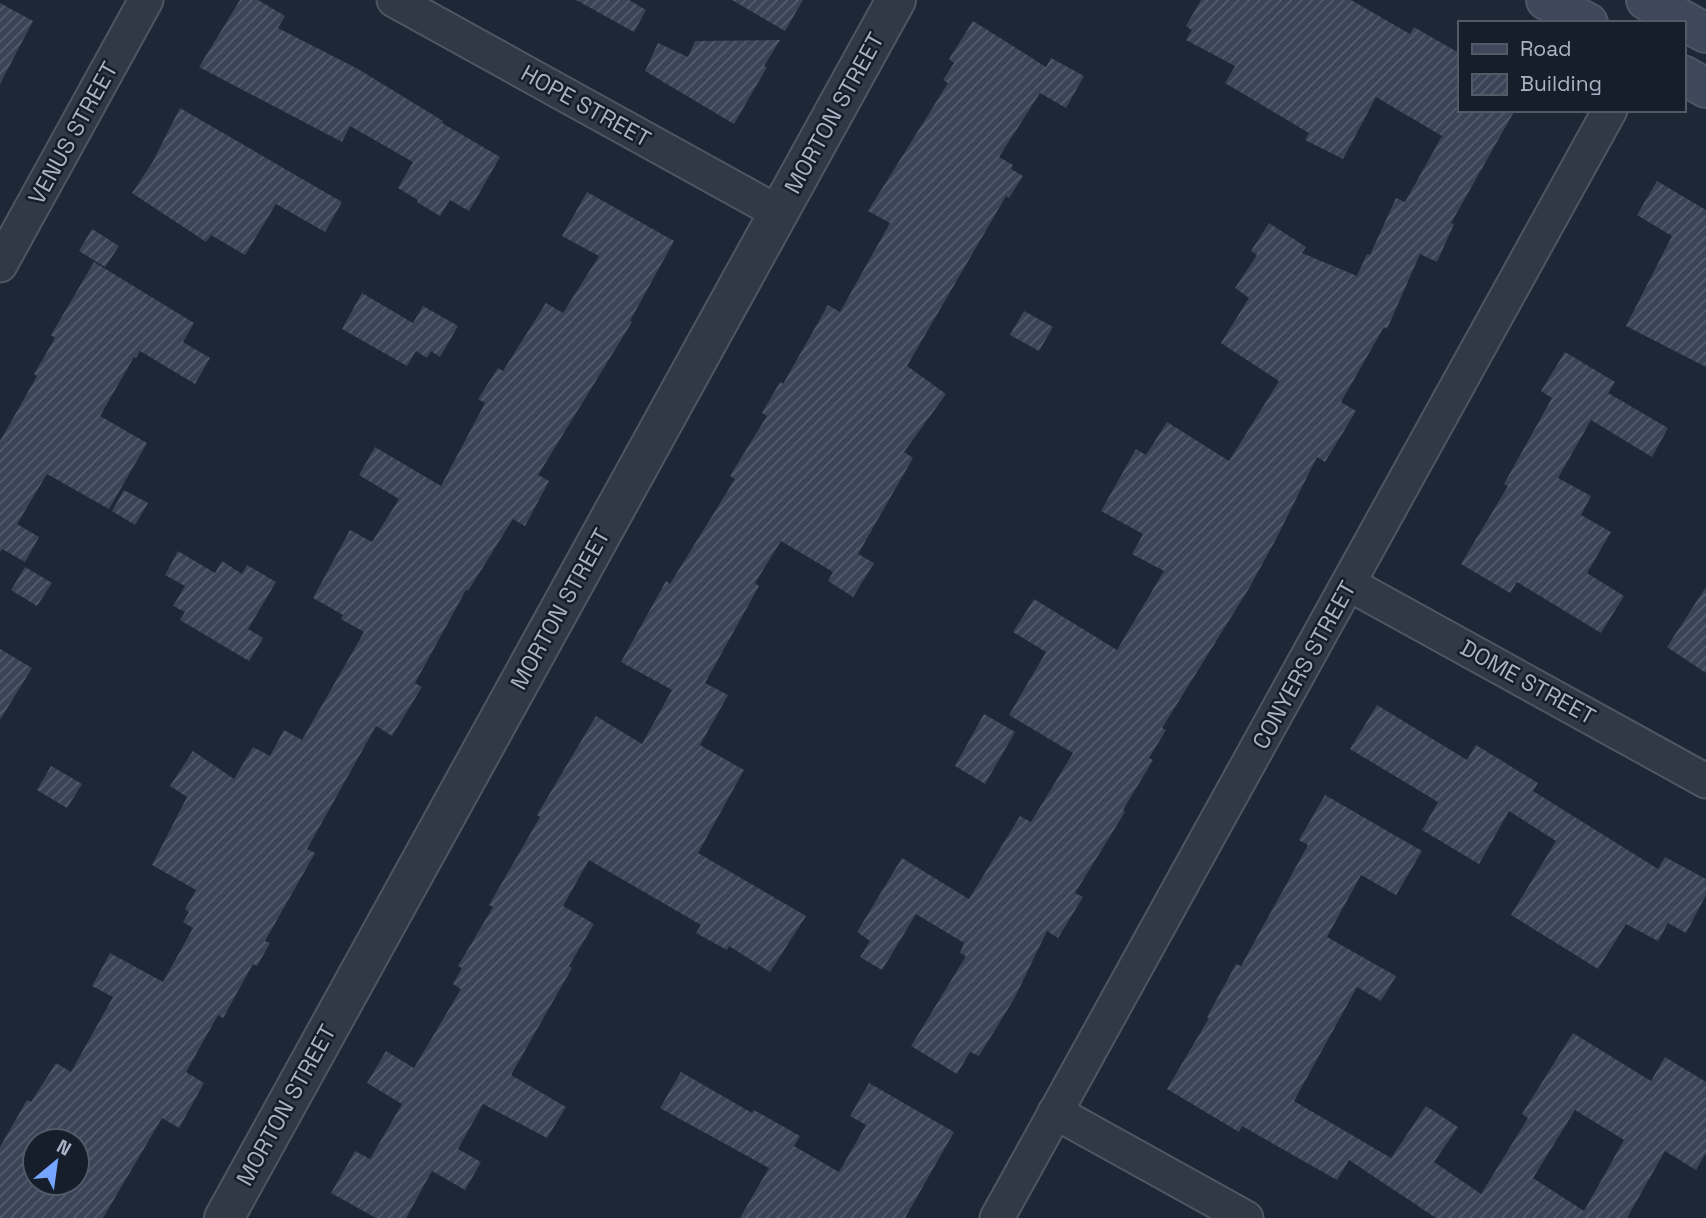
<svg xmlns="http://www.w3.org/2000/svg" width="1706" height="1218" font-family="'Space Grotesk',sans-serif">
<style>
.building{fill:url(#building-hatch);fill-rule:evenodd}
.lines{fill:none;stroke-linecap:round;stroke-linejoin:round}
.minor-casing{stroke:#4e5665;stroke-width:37}
.tertiary-casing{stroke:#4e5665;stroke-width:42}
.secondary-casing{stroke:#4e5665;stroke-width:42}
.minor{stroke:#313947;stroke-width:33}
.tertiary{stroke:#313947;stroke-width:38}
.secondary{stroke:#3e485a;stroke-width:38}
.labels{text-anchor:middle;stroke-width:5;stroke-linejoin:round;paint-order:stroke}
.street-label{font-size:23px;fill:#aab3c4;stroke:#171e2b}
</style>
<defs>
<pattern id="building-hatch" width="6" height="6" patternUnits="userSpaceOnUse" patternTransform="scale(1.75)"><rect width="6" height="6" fill="#394557"/><path d="M-1 1l2-2M0 6l6-6M5 7l2-2" fill="none" stroke="#535d6e"/></pattern>
</defs>
<rect width="100%" height="100%" fill="#1d2736"/>
<!-- building -->
<g class="building">
<polygon points="240,0 258,0 285,16 278,28 358,69 443,121 442,123 500,157 469,211 450,200 440,216 417,202 418,200 398,188 413,162 350,126 342,142 199,67"/>
<polygon points="576,0 629,0 646,10 634,32"/>
<polygon points="732,0 803,0 785,31"/>
<polygon points="1201,0 1351,0 1410,34 1414,27 1459,53 1459,110 1515,110 1451,223 1454,224 1437,262 1420,254 1387,329 1384,327 1341,402 1356,411 1325,462 1317,457 1276,539 1248,590 1162,728 1166,730 1149,758 1153,760 1123,810 1125,812 1075,893 1083,897 1058,938 1047,931 1014,999 979,1056 970,1052 957,1074 911,1046 966,956 960,953 964,943 916,914 882,970 860,957 870,941 857,932 902,858 969,899 1020,816 1031,822 1073,753 1009,715 1046,652 1013,632 1034,599 1117,650 1164,571 1132,554 1143,534 1101,511 1136,449 1146,455 1167,422 1229,461 1279,381 1221,343 1249,298 1235,288 1257,255 1251,251 1269,223 1306,247 1302,253 1357,276 1367,254 1370,255 1396,198 1405,202 1442,136 1376,97 1343,159 1305,140 1309,133 1225,83 1235,66 1186,40 1192,30 1186,26"/>
<polygon points="0,3 33,21 0,84"/>
<polygon points="973,21 1046,67 1051,58 1084,76 1066,108 1040,93 999,157 1013,165 1011,169 1023,176 1009,198 1006,196 907,366 946,394 904,452 913,458 858,554 874,563 853,597 828,581 833,572 781,541 755,583 759,586 705,683 728,695 700,745 744,770 698,853 806,916 770,972 729,946 727,950 696,933 701,925 589,860 563,906 594,924 569,966 572,968 511,1075 566,1107 547,1138 483,1104 458,1149 481,1162 465,1190 432,1171 406,1218 376,1218 331,1193 355,1151 370,1159 402,1104 367,1083 386,1051 414,1068 461,989 453,984 462,968 458,966 493,907 489,905 540,817 537,815 596,716 642,744 672,690 621,662 666,581 670,584 735,479 730,476 767,416 762,413 780,382 783,384 828,305 840,312 890,223 868,211 948,83 943,80 954,63 949,59"/>
<polygon points="780,40 764,66 767,67 734,124 645,71 658,43 688,57 695,41"/>
<polygon points="180,108 342,202 325,232 276,204 245,255 211,235 206,242 132,193 152,163"/>
<polygon points="1657,181 1706,210 1706,367 1626,326 1672,236 1637,215"/>
<path d="M587 192 674 241 630 321 632 322 538 475 549 481 525 526 513 519 468 591 466 590 415 683 422 687 392 736 376 726 307 849 315 853 265 941 270 943 257 966 253 964 223 1018 218 1015 186 1072 204 1083 179 1128 162 1118 103 1218H0V1147L27 1100 31 1102 56 1063 71 1072 113 997 92 986 110 953 163 982 193 928 183 922 189 912 185 909 196 890 152 865 187 797 170 786 193 751 234 779 253 747 270 756 284 730 302 740 364 632 341 619 343 615 313 598 350 530 372 542 399 499 359 475 375 447 441 486 485 403 478 399 498 368 503 371 546 303 563 313 599 256 562 236ZM35 1141H77V1183H35Z"/>
<polygon points="92,229 119,246 105,267 79,251"/>
<polygon points="94,262 194,323 183,342 210,358 195,384 140,351 136,358 134,357 100,416 147,443 109,509 47,474 17,524 39,537 25,562 2,549 0,552 0,441 37,376 34,374 55,338 51,335"/>
<polygon points="362,293 413,323 423,306 458,326 440,357 431,351 427,358 416,351 407,366 342,329"/>
<polygon points="1024,311 1053,327 1039,351 1010,335"/>
<polygon points="1565,352 1615,382 1608,393 1668,428 1652,457 1591,420 1558,478 1591,496 1581,515 1611,532 1587,573 1624,596 1601,633 1517,582 1510,593 1461,564 1508,486 1504,484 1552,398 1541,391"/>
<polygon points="124,490 148,503 135,525 112,511"/>
<polygon points="178,551 215,573 222,561 242,574 247,565 276,582 248,629 263,638 249,661 180,620 185,612 173,606 185,586 165,575"/>
<polygon points="25,567 52,583 37,606 11,590"/>
<polygon points="1706,587 1706,673 1667,647"/>
<polygon points="0,649 32,668 0,720"/>
<polygon points="1377,705 1467,760 1476,745 1538,783 1533,791 1658,869 1665,857 1706,879 1706,895 1686,933 1668,923 1658,941 1626,924 1598,969 1511,915 1556,841 1509,811 1479,864 1422,830 1438,802 1350,749"/>
<polygon points="984,714 1015,732 985,784 955,766"/>
<polygon points="51,766 82,784 67,808 37,790"/>
<path d="M1325 795 1422 851 1396 895 1361 875 1327 937 1396 976 1381 1001 1357 987 1294 1101 1391 1158 1426 1106 1458 1127 1434 1162 1481 1194 1528 1118 1522 1114 1573 1033 1651 1081 1665 1057 1706 1082V1153L1696 1170 1665 1151 1627 1218H1436L1349 1160 1337 1180 1242 1126 1239 1132 1167 1089 1209 1018 1207 1017 1236 964 1241 966 1308 845 1299 840ZM1575 1110 1624 1140 1584 1211 1533 1178Z"/>
<polygon points="681,1072 752,1113 754,1110 800,1136 794,1146 839,1172 866,1125 850,1116 869,1083 954,1132 905,1218 740,1218 769,1168 660,1108"/>
</g>
<g class="lines">
<!-- minor casing -->
<g class="minor-casing">
<g id="minor">
<polyline points="394,0 779,213"/>
<polyline points="0,265 146,0"/>
<polyline points="1349,584 1706,781"/>
<polyline points="1055,1112 1246,1218"/>
<polyline points="997,1218 1610,110"/>
</g>
</g>
<!-- tertiary casing -->
<g class="tertiary-casing">
<polyline id="tertiary" points="224,1218 896,0"/>
</g>
<!-- secondary casing -->
<g class="secondary-casing">
<g id="secondary">
<polyline points="1546,0 1588,23"/>
<polyline points="1646,0 1706,33"/>
<polyline points="1683,75 1706,88"/>
</g>
</g>
<!-- minor -->
<use href="#minor" class="minor"/>
<!-- tertiary -->
<use href="#tertiary" class="tertiary"/>
<!-- secondary -->
<use href="#secondary" class="secondary"/>
</g>
<g class="labels">
<!-- street labels -->
<g class="street-label">
<text transform="translate(586 106) rotate(29)" y="8">HOPE STREET</text>
<text transform="translate(834 113) rotate(-61)" y="8">MORTON STREET</text>
<text transform="translate(73 133) rotate(-61)" y="8">VENUS STREET</text>
<text transform="translate(560 609) rotate(-61)" y="8">MORTON STREET</text>
<text transform="translate(1304 665) rotate(-61)" y="8">CONYERS STREET</text>
<text transform="translate(1528 682) rotate(29)" y="8">DOME STREET</text>
<text transform="translate(286 1105) rotate(-61)" y="8">MORTON STREET</text>
</g>
</g>
<!-- legend -->
<rect x="1458" y="21" width="228" height="91" fill="#171e2b" stroke="#525a68" stroke-width="2"/>
<rect x="1472" y="44" width="35" height="10" fill="#3e485a" stroke="#525a68" stroke-width="2"/>
<text x="1520" y="56" font-size="21" fill="#aab3c4">Road</text>
<rect x="1472" y="74" width="35" height="21" fill="url(#building-hatch)" stroke="#525a68" stroke-width="2"/>
<text x="1520" y="91" font-size="21" fill="#aab3c4">Building</text>
<!-- north arrow -->
<g transform="translate(56 1162) rotate(29)"><circle r="33" fill="#171e2b" stroke="#525a68" stroke-width="2"/>
<path d="M0-5L12 26L0 18L-12 26Z" fill="#75a5ff"/>
<text y="-10" font-size="19" font-weight="bold" text-anchor="middle" fill="#aab3c4">N</text>
</g>
</svg>
